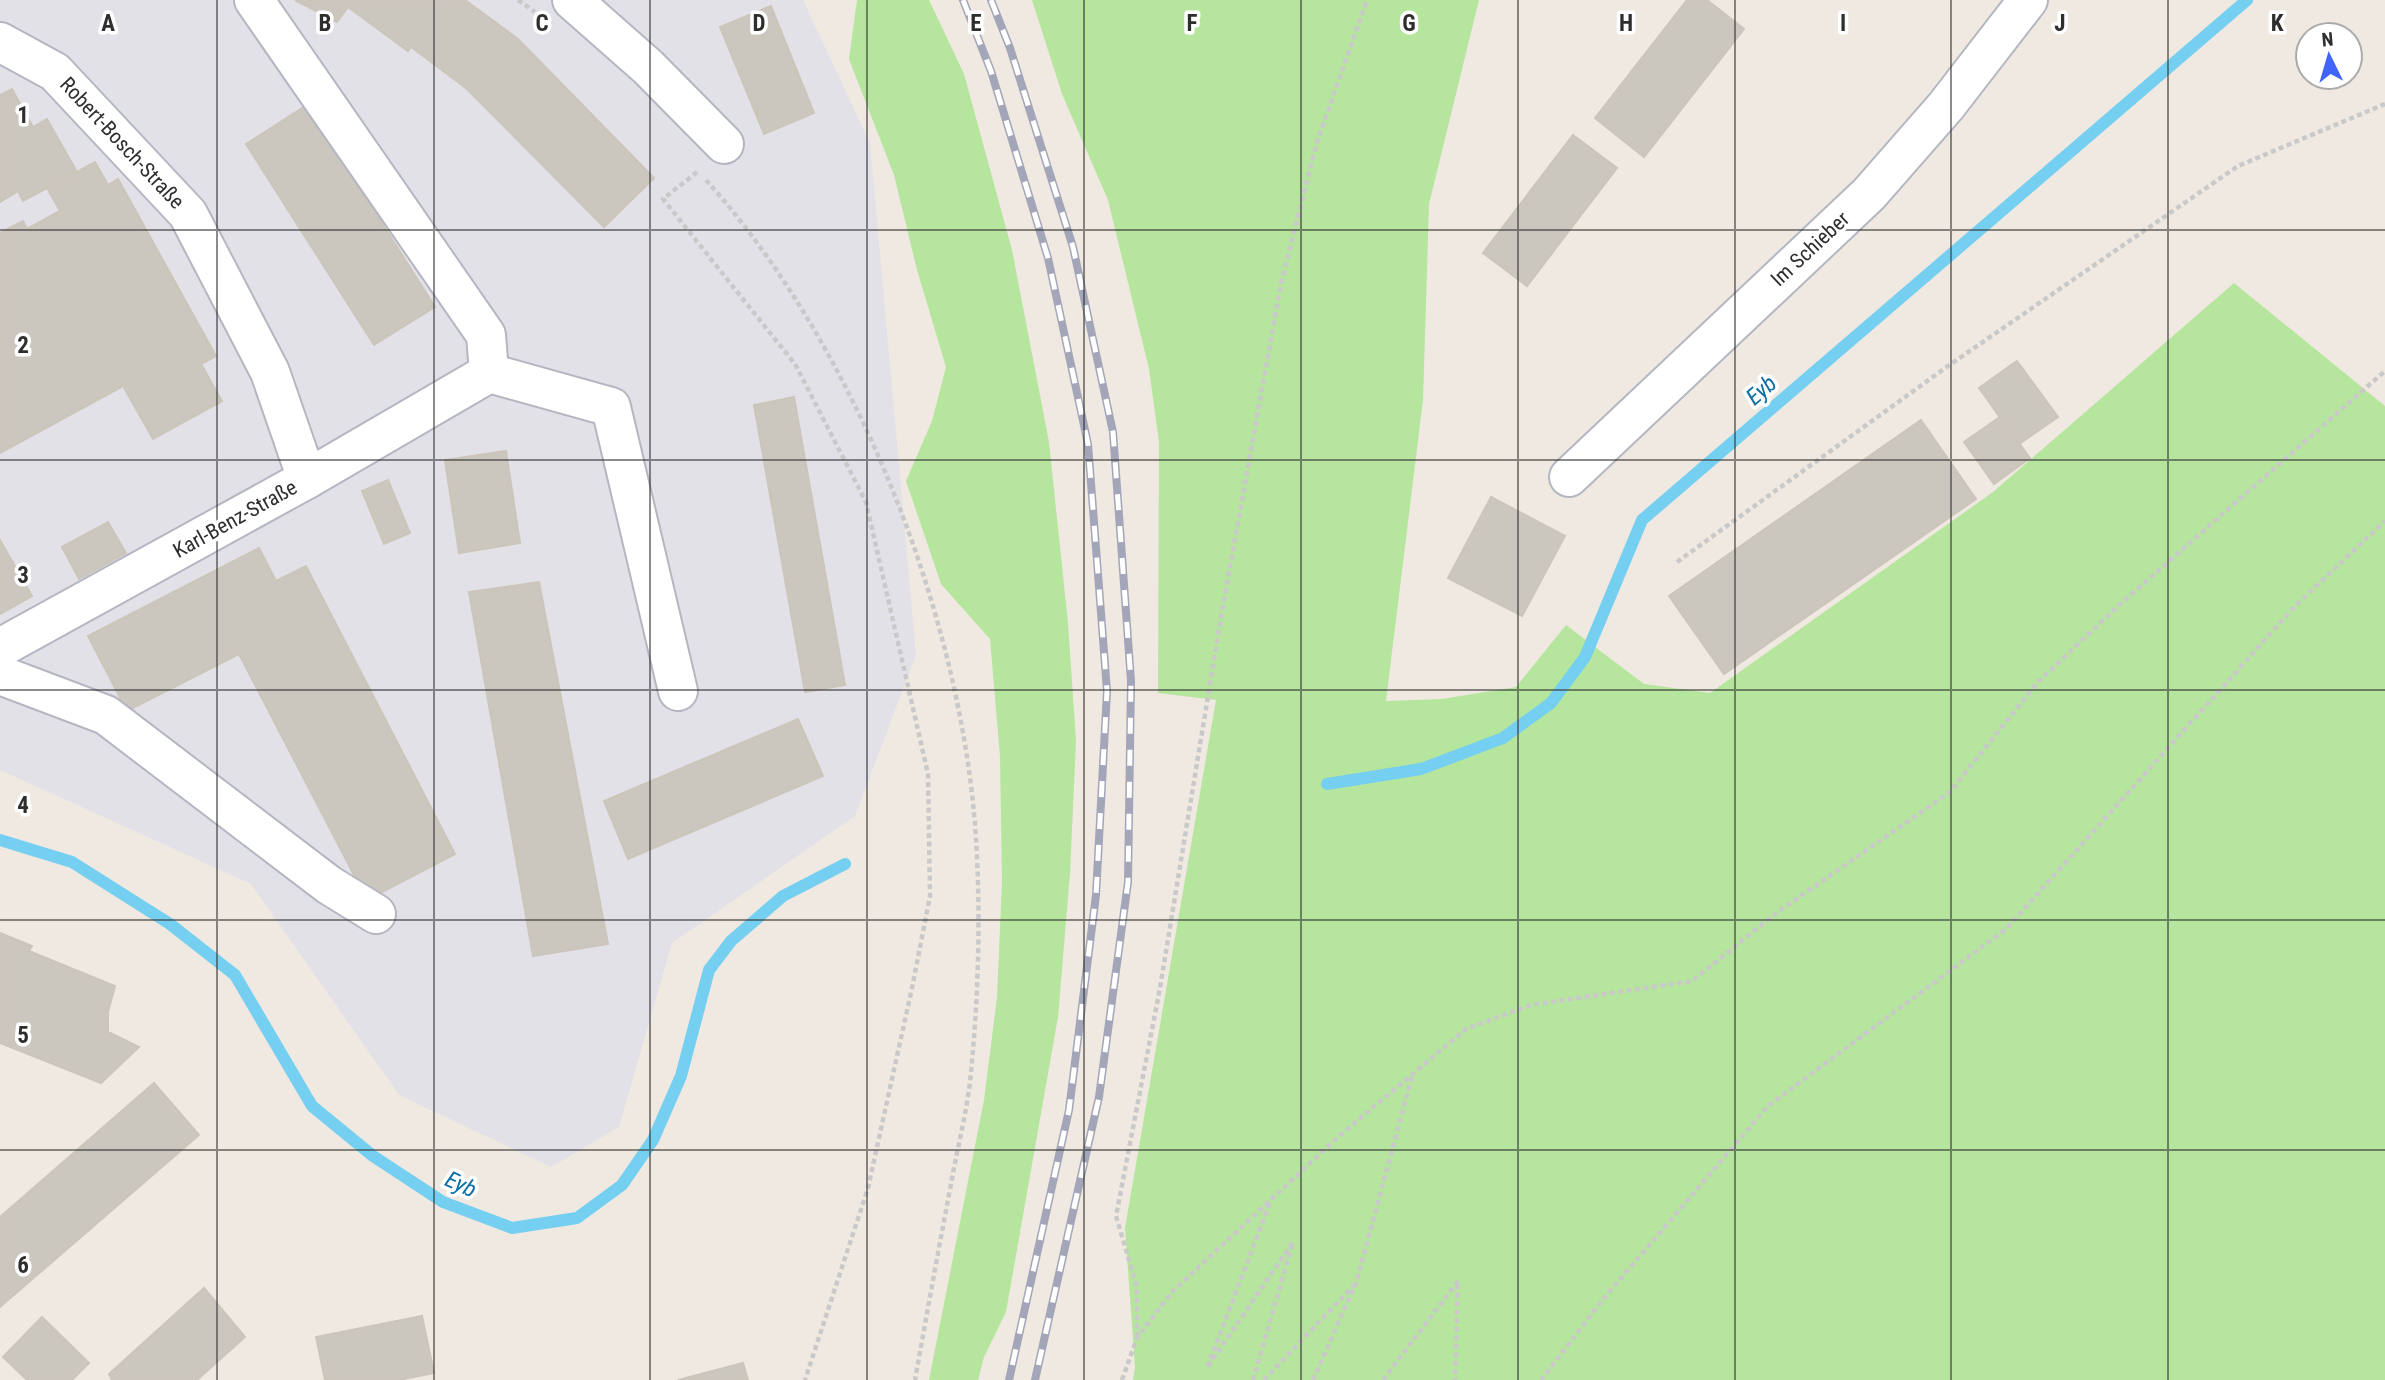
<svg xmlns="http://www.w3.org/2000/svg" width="2385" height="1380" font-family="'Roboto Condensed',sans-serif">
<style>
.industrial{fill:#e3e1e8}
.green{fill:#b6e59e}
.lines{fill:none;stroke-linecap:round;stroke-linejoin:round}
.stream{stroke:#75cff0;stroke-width:12}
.building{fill:#cbc7bf;stroke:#cbc5ba;stroke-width:2}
.minor-casing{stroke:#b4b7c1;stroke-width:42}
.path{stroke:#c9c9c9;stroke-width:4.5;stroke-dasharray:5 3.5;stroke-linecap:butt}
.minor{stroke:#fff;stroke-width:38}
.rail-casing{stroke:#a3a6b8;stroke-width:8}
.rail{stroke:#fff;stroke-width:5;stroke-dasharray:16;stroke-linecap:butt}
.grid{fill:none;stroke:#2e2e2e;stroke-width:2;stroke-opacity:0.55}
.labels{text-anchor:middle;stroke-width:7;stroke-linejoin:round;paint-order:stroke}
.street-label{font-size:21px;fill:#2e2e2e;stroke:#fff}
.water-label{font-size:23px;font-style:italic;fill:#0d6fa3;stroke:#fff}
.grid-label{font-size:23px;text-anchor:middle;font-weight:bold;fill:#2e2e2e;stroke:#fff;stroke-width:7;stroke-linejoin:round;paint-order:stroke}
</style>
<rect width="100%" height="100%" fill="#efe9e1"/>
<!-- industrial -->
<polygon class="industrial" points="0,0 803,0 870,143 916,655 855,816 672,943 619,1127 551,1167 399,1095 251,884 0,770"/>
<!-- green -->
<g class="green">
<polygon points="857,0 929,0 964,74 1012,250 1049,442 1068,623 1076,741 1070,873 1058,1017 1006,1312 984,1357 978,1380 929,1380 984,1100 997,998 1002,881 1000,756 990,639 941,584 906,481 932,421 946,367 917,270 894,175 849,59"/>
<polygon points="1032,0 1479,0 1429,204 1423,400 1386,701 1442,699 1516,687 1566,625 1644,684 1710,693 1993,492 2234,283 2385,406 2385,1380 1133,1380 1135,1367 1125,1228 1216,700 1158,693 1159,442 1149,369 1108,200 1062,94"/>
</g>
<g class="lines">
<!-- stream -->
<g class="stream">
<polyline points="1327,784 1421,769 1503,738 1551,703 1585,657 1642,520 2247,0"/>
<polyline points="0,840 72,862 170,924 235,975 312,1106 373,1156 443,1202 512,1228 577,1218 622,1185 653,1140 681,1076 709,970 731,941 783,896 845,864"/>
</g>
</g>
<!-- building -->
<g class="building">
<polygon points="295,0 353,0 337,22"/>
<polygon points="353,0 465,0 518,39 654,178 604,227 467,89 411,47 408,51 348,7"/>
<polygon points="1687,0 1707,0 1744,29 1644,157 1595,118"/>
<polygon points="771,6 814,113 764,134 720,27"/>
<polygon points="12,89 33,127 47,119 77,172 23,201 18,191 0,202 0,95"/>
<polygon points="307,105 435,307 374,345 246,144"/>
<polygon points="1573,135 1617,168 1527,286 1483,253"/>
<polygon points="95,162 108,185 118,179 216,356 201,364 222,401 153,439 123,386 0,453 0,233 23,221 27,229 60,211 47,188"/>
<polygon points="2017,361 2058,417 2019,444 1979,388"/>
<polygon points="794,397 845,685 805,692 754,405"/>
<polygon points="2000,417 2030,458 1994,484 1964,442"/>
<polygon points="1921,420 1976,499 1724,674 1669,596"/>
<polygon points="506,451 520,543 459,553 445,460"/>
<polygon points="388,480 410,533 384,544 362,491"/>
<polygon points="1491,497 1565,536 1522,616 1448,578"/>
<polygon points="108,522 126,553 79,579 62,547"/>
<polygon points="0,540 32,596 0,614"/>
<polygon points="259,548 276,581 306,566 455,854 367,900 239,654 127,711 88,636"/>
<polygon points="539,582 608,944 533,956 469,592"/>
<polygon points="798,719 823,776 628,859 604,801"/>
<polygon points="0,933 32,946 29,951 115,986 108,1012 108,1032 139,1047 101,1083 0,1043"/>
<polygon points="154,1083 199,1135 0,1307 0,1217"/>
<polygon points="204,1288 245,1337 197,1380 112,1380 109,1374"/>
<polygon points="422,1316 434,1373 399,1380 325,1380 316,1337"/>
<polygon points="42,1317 89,1363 72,1380 27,1380 3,1357"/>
<polygon points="743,1363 748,1380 678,1380"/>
</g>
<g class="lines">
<!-- minor casing -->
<g class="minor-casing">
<g id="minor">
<polyline points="254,0 486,335 489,373 307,479"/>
<polyline points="572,0 648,67 724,144"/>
<polyline points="0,42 55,72 188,214 270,372 307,479 0,648"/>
<polyline points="489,373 611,407 678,691"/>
<polyline points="1569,477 1869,194 1946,106 2028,0"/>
<polyline points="0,675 106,715 329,885 376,914"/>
</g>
</g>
<!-- path -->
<g class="path">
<polyline points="518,0 535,12"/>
<polyline points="697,172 663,199 795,364 866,502 928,774 930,896 912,988 868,1188 805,1380"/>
<path d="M706 180C853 343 957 605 975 824 981 905 979 991 971 1072 968 1108 958 1144 952 1179 939 1246 927 1313 915 1380"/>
<polyline points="1677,562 1948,366 2238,166 2385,104"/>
<polyline points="1137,1337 1137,1287 1116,1216 1160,988 1222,611 1281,283 1317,142 1367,0"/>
<polyline points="1122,1380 1137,1338 1172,1292 1338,1137 1466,1029 1531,1005 1692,981 1779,911 1950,792 2037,683 2117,607 2385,371"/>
<polyline points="1253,1380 1293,1242 1207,1368 1271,1200"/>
<polyline points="1264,1380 1353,1286"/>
<polyline points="1313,1380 1356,1283 1413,1073"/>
<polyline points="1383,1380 1458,1281 1455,1380"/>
<polyline points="1541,1380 1604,1298 1768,1106 2006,929 2296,605 2385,521"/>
</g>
<!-- minor -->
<use href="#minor" class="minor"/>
<!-- rail casing -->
<g class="rail-casing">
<g id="rail">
<polyline points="963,0 991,71 1048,258 1088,444 1107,691 1096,895 1069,1110 1009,1380"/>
<polyline points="991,0 1010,48 1073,247 1113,432 1131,681 1128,882 1099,1097 1035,1380"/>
</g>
</g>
<!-- rail -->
<use href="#rail" class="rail"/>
</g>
<!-- grid -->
<path class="grid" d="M217 0V1380M434 0V1380M650 0V1380M867 0V1380M1084 0V1380M1301 0V1380M1518 0V1380M1735 0V1380M1951 0V1380M2168 0V1380M0 230H2385M0 460H2385M0 690H2385M0 920H2385M0 1150H2385"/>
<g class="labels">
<!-- street labels -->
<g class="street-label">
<text transform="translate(122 143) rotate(47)" y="7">Robert-Bosch-Straße</text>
<text transform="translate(1810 249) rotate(-43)" y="7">Im Schieber</text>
<text transform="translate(235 519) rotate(-29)" y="7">Karl-Benz-Straße</text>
</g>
<!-- water labels -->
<g class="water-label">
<text transform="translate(1761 390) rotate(-41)" y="8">Eyb</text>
<text transform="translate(461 1184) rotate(25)" y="8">Eyb</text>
</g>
</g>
<g class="grid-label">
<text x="108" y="31">A</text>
<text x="325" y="31">B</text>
<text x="542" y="31">C</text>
<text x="759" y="31">D</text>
<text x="976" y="31">E</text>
<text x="1192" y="31">F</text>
<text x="1409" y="31">G</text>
<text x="1626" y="31">H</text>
<text x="1843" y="31">I</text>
<text x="2060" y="31">J</text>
<text x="2277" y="31">K</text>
<text x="23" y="123">1</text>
<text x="23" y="353">2</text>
<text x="23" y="583">3</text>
<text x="23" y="813">4</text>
<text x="23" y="1043">5</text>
<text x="23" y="1273">6</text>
</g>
<!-- north arrow -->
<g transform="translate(2329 56) rotate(355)"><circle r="33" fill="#ffffff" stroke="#ababab" stroke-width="2"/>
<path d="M0-5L12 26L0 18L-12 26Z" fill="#4264fb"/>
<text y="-10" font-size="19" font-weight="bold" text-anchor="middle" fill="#2e2e2e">N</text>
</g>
</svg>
